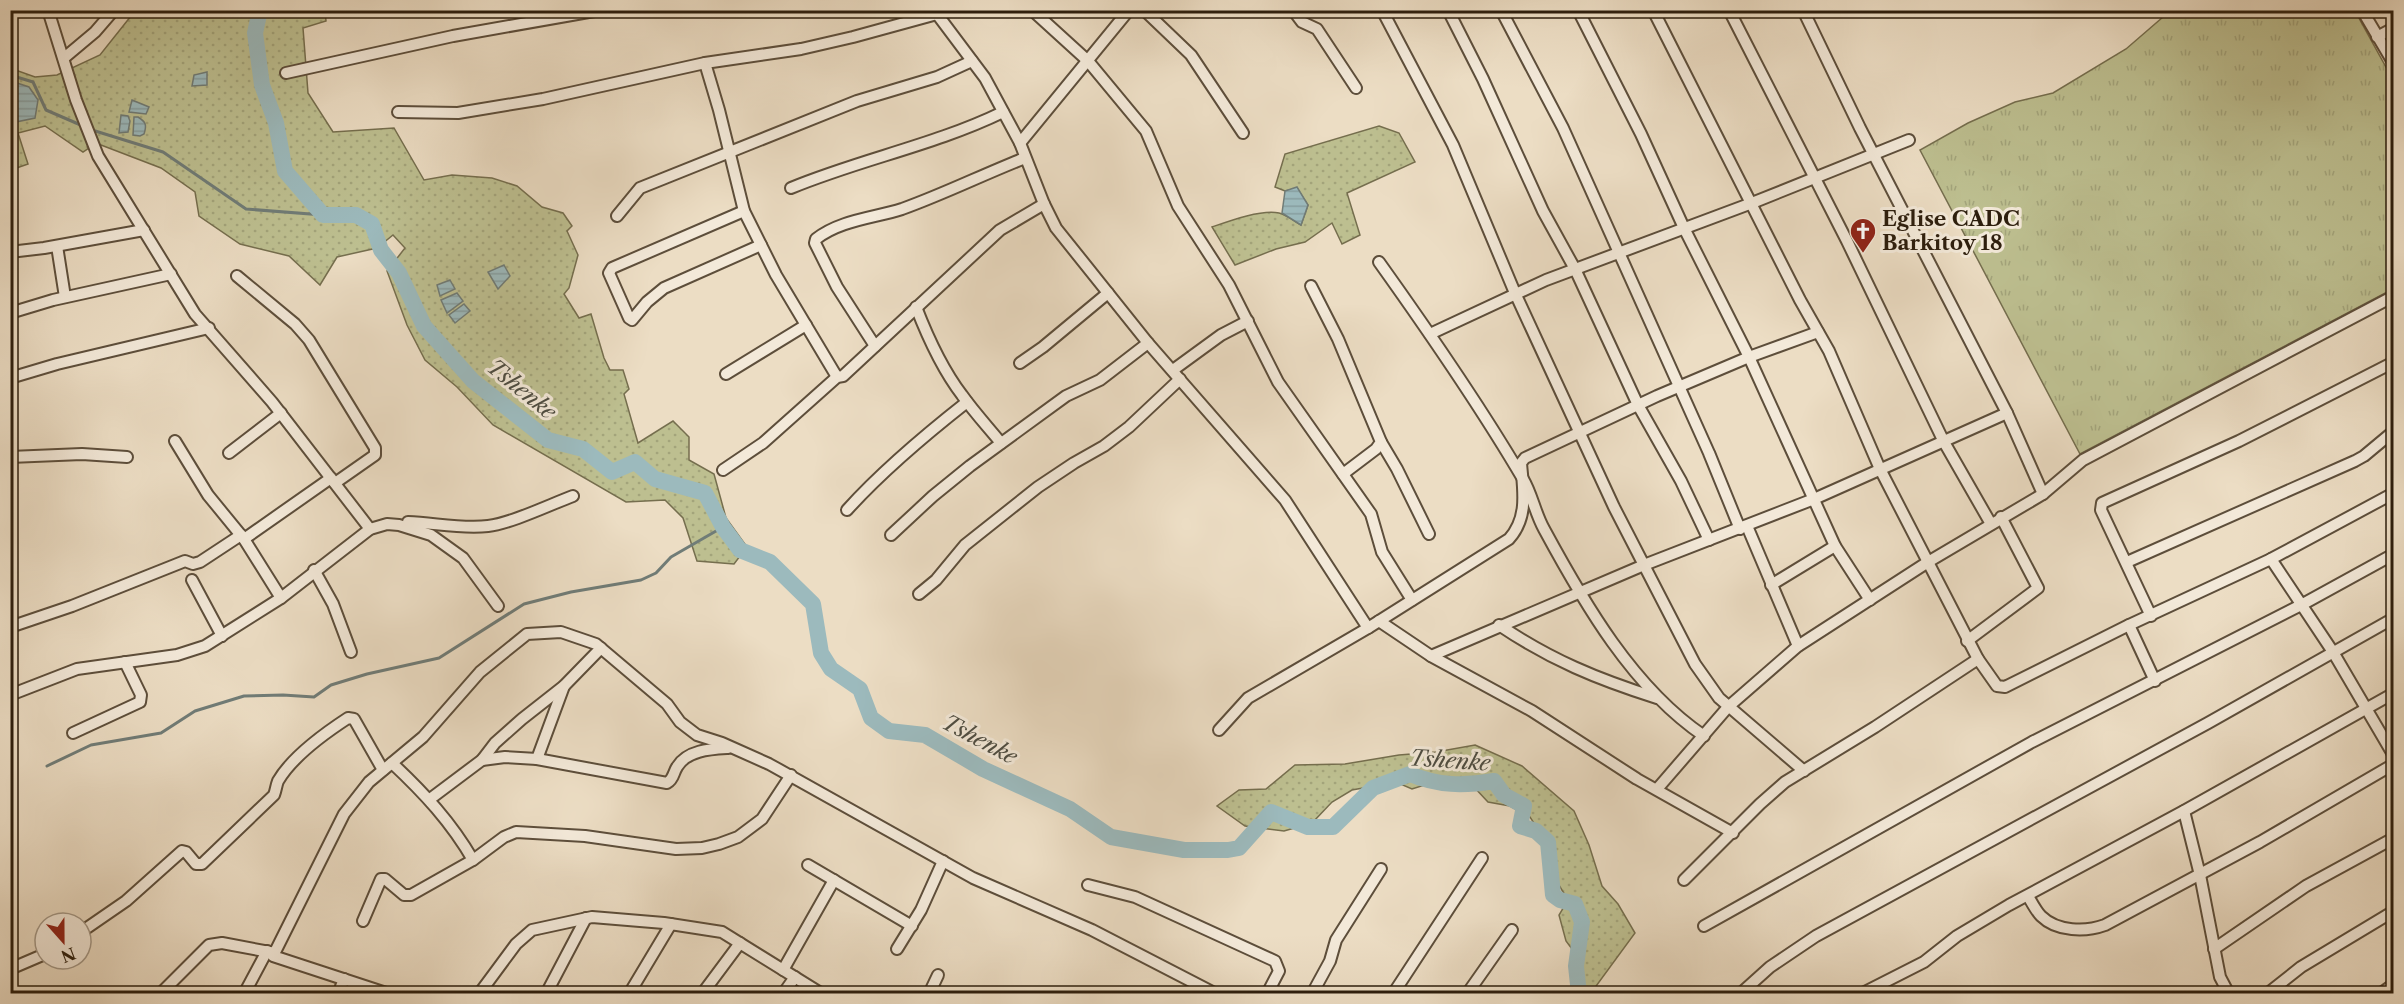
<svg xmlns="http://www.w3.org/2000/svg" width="2404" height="1004" font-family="'Libre Caslon Text',serif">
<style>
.grass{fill:url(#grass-dots);stroke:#756e4e;stroke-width:1.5}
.park{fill:url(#park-tufts);stroke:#756e4e;stroke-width:1.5}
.water{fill:url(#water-rules);stroke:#707c77;stroke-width:1.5}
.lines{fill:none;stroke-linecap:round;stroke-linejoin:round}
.stream{stroke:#707c77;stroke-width:3}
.river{stroke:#9cbabd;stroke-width:16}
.street-casing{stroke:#5d4e3b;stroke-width:14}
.street{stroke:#f3e9d9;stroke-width:10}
.labels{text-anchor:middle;stroke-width:6;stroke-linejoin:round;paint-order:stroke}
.poi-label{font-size:21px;font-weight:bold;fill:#2d1e0d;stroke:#f3e9d9;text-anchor:start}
.water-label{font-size:22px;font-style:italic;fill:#4e4d42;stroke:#f3e9d9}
</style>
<defs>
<pattern id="grass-dots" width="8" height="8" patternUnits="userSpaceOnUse" patternTransform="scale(1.5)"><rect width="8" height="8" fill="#bdbf90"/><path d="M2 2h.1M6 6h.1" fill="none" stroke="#a3a47b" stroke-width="1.8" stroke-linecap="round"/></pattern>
<pattern id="park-tufts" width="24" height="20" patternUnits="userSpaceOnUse" patternTransform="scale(1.5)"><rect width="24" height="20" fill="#bdbf90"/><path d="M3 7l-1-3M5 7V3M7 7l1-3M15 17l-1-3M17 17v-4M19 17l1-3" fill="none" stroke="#a3a47b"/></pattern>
<pattern id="water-rules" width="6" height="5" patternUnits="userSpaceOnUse" patternTransform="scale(1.5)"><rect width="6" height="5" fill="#9cbabd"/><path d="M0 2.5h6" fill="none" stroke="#879fa1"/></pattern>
</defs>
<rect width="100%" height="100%" fill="#ecddc4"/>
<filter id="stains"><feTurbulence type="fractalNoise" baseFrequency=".00333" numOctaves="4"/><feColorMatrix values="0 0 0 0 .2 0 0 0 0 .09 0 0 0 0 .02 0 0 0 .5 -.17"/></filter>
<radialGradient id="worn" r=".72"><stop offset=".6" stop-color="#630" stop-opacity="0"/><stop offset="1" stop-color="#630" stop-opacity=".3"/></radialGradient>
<!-- grass -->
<g class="grass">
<polygon points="152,10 325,11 326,21 303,28 308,93 333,132 394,128 424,180 452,175 492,178 517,186 542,207 563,213 572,226 567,231 578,255 569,288 564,294 579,318 591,314 604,358 610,370 623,370 629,389 624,394 638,443 673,421 689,437 689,460 714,474 726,518 747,547 734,564 697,561 683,518 665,500 626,502 493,425 457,387 425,360 407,325 387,271 405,248 393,235 377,248 337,257 320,285 289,256 240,244 199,216 195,192 161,168 101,145 95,144 83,152 45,126 18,133 28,164 11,170 10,68 35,77 57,75 100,55 135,11 149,17"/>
<path d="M1379 126 1399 133 1415 162 1347 193 1360 235 1342 244 1332 223 1305 242 1276 249 1235 265 1212 227C1229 221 1262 209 1279 213 1287 215 1294 221 1301 225L1308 205 1297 188 1285 191 1275 187 1285 154Z"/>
<polygon points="1475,745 1522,766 1574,811 1589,845 1602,886 1618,904 1635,933 1591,993 1574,993 1583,964 1566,941 1559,915 1568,900 1551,872 1553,852 1530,817 1510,806 1488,802 1473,786 1434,782 1412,789 1396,782 1352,790 1332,802 1312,823 1284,831 1245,826 1217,806 1239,790 1266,789 1295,765 1345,764 1399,755 1436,752"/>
</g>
<!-- park -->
<polygon class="park" points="2170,11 2355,11 2393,80 2393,289 2080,454 1920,150 1968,123 2015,102 2053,93 2126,49"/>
<!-- water -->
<g class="water">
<polygon points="207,72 207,85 192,86 194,75"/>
<polygon points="11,81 29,87 38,100 35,118 11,123"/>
<polygon points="132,100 149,107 146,114 129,112"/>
<polygon points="121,115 128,116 130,121 128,132 119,133"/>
<path d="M134 117H138C146 122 147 125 144 134L140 136 133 135Z"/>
<polygon points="1297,187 1308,205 1301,225 1282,213 1285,191"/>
<polygon points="504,265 510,276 498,289 488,272"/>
<polygon points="450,280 455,289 440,296 437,285"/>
<polygon points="457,293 463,301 447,313 441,300"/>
<polygon points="464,304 470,311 455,323 449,315"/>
</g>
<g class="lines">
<!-- stream -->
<g class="stream">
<polyline points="10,75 33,82 46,110 83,126"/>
<polyline points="92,130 163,152 246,209 323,215"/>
<polyline points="47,766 91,745 161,733 195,711 244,696 283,695 314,697 331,685 367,674 439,658 524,604 571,592 641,580 656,573 671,557 723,527"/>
</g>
<!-- river -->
<path class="river" d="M260 10 255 33 262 85 276 123 285 171 323 215H356L372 224 381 250 399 273 424 326 473 381 548 440 583 449 612 472 635 462 655 479 705 493 723 527 740 550 770 562 813 604 821 653 831 669 860 689 871 718 889 731 925 735 983 769 1070 809 1111 837 1184 850H1228L1239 848 1271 812 1308 827H1333L1373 788 1410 774C1438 786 1464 786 1494 781L1504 795 1524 806 1520 826 1536 831 1548 842 1553 895 1560 900 1575 904 1582 922 1576 966 1579 994"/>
<!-- street casing -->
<g class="street-casing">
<g id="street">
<polyline points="48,10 76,100 98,156 195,314 272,402 370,529"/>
<polyline points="934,10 985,78 1020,143 1044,204 1056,228 1148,343 1285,500 1368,628"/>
<polyline points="1032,10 1088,61 1146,131 1178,206 1229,285 1278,382 1371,514 1382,552 1412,600"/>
<polyline points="1144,10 1191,55 1243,133"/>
<polyline points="1293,10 1302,22 1317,29 1356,88"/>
<polyline points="1382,10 1453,145 1515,293 1614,507 1695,664 1719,698 1804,771"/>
<polyline points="1448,10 1483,79 1543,211 1575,269 1638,405 1681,481 1709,540"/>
<polyline points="1501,10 1563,128 1709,453 1740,529"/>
<polyline points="1578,10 1641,134 1684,228 1749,357 1835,546 1870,600"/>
<polyline points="1653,10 1800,300 1829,351 1880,469 1978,659"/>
<polyline points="1729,10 1847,241 1944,442 1991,524"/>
<polyline points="1803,10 1860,128 2007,413 2043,494"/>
<polyline points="2362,10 2394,64"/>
<polyline points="2377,37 2394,28"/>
<polyline points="64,58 95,32 114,10"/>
<polyline points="705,63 719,110 744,211 776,275 837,377"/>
<polyline points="286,73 453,36 600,10"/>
<polyline points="398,112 458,113 543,99 705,63 801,49 853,37 937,14"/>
<polyline points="1020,143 1129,10"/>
<path d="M791 188C861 159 935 145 1003 112"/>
<polyline points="744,211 612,268 609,273 629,318 632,320 647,302 664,288 761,245"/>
<polyline points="617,216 640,188 857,101 937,77 972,61"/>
<polyline points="57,246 65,297"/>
<polyline points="10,252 44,248 144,230"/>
<path d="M1379 262C1429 332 1479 404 1523 479 1532 494 1535 513 1544 529 1584 603 1633 688 1704 736"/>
<polyline points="237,276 295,324 309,340 375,448 375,455 335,483"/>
<polyline points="1311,286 1338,339 1381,442 1376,449 1343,474"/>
<path d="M916 307C928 338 942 369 962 395 974 412 988 427 1001 443"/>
<polyline points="10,313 53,300 171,274"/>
<polyline points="1430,334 1546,280 1752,203 1909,140"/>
<path d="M875 346 837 287 815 243 816 239C840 220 874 218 902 209 944 194 984 174 1025 158"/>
<polyline points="1020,363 1043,347 1108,293"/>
<polyline points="1173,370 1221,335 1248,321"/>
<polyline points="726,374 806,325"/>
<polyline points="10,378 57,364 209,328"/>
<polyline points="175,441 208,495 244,539 281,598"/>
<polyline points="1381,442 1397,469 1429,534"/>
<polyline points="229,453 281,413"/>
<polyline points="10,457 82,454 127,457"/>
<polyline points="723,470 763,443 837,377 843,376 1000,230 1044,204"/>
<path d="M847 510C883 470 925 435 967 402"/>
<path d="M408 522C435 523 461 529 488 526 512 523 549 505 573 496"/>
<polyline points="1747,526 1798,646"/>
<polyline points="891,535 933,496 970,466 1066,396 1100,380 1148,343"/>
<polyline points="244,539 331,478"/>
<polyline points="2271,559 2333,652 2394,756"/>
<polyline points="2127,562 2355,461 2364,456 2394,431"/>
<polyline points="314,570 333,604 351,652"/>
<polyline points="192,580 222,636"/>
<polyline points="1771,585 1835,546"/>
<polyline points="919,594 936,580 965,545 1038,487 1074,463 1104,446 1129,427 1180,379"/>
<polyline points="2151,616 2101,510 2102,503 2239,441 2394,362"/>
<polyline points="1379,621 1431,656 1532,711 1637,779 1733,833"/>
<path d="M1499 625C1551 660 1597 679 1657 698"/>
<polyline points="2129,625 2155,681"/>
<polyline points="10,627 72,606 185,561 193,564 200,562 241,535"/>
<polyline points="1967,641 2038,588 2001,517"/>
<polyline points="1431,656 1644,565 1814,499 2007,413"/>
<polyline points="10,695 77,669 177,655 205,646 281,598 370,529 387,524 399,525 431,535 463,558 498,606"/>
<path d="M1219 730 1248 698 1368 628 1509 539C1529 517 1523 489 1521 463L1525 458 1657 396 1749 357 1818 332"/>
<polyline points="73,733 140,702 141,695 125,662"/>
<polyline points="537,759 564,686"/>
<path d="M482 760 505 757 537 759 667 783C674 779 673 773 677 767 687 750 711 749 728 748"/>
<path d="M392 763C424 793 451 822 473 860"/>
<polyline points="1658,788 1728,707 1798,646 1928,562 2043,494 2083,460 2394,296"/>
<polyline points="430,799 482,760 495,743 522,719 564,686 601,648"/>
<polyline points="2184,811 2200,875 2220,977 2229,994"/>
<polyline points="808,865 912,926"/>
<polyline points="1684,880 1760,804 1785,782 1875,727 1978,659 1997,686 2005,687 2129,625 2271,559 2394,493"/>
<polyline points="1088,885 1135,897 1275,961 1279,971 1267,994"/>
<path d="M2028 896C2032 903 2036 911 2041 916 2057 932 2086 932 2105 925L2260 842 2394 764"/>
<polyline points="363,921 381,879 385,879 404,895 411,895 473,860 504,837 516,832 585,836 676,849 702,848 719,844 738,837 762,819 791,775"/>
<polyline points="1704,926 2032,742 2303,604 2394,554"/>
<path d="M81 932 126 901 182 851 186 852 196 864H202L274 795C276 790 276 786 278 781 292 757 325 733 348 718L354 719 383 770"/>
<polyline points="897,949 921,910 943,861"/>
<polyline points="2214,949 2306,886 2394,838"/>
<polyline points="10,969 45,954"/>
<polyline points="783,970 834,880"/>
<polyline points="160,994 209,945 222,943 275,953"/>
<polyline points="244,994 267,951"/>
<polyline points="338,994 344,979"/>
<polyline points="389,994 273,956 344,814 369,782 423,737 480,672 527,634 561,632 596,644 667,704 680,722 697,735 722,743 769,764 973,878 1092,930 1216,994"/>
<polyline points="479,994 516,944 532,930 592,917 664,923 722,932 822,994"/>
<polyline points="546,994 586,918"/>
<polyline points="629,994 671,924"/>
<polyline points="702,994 740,943"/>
<polyline points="783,994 795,977"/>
<polyline points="929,994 938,975"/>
<polyline points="1312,994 1330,961 1336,940 1381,869"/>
<polyline points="1393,994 1482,858"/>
<polyline points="1467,994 1512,930"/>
<polyline points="1548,994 1548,993"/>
<polyline points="1740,994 1770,967 1816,936 2208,723 2394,618"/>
<polyline points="1861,994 1924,962 1957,936 2009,905 2184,811 2394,693"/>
<polyline points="2267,994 2301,967 2394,911"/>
<polyline points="2380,994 2394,984"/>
</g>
</g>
<!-- street -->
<use href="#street" class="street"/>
</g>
<!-- icons -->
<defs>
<g id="church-pin" transform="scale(1.35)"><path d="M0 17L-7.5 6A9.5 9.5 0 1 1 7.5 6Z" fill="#8f2418" stroke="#f3e9d9"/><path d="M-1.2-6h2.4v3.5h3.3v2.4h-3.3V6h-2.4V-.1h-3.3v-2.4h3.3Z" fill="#fff"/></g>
</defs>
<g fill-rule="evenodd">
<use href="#church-pin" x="1863" y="231"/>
</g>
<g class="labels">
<!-- poi labels -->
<g class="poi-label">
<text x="1882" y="226">Eglise CADC<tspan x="1882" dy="24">Barkitoy 18</tspan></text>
</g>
<!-- water labels -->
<g class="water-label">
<text transform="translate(522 389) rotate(39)" y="8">Tshenke</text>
<text transform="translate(980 739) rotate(28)" y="8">Tshenke</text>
<text transform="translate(1450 760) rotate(4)" y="8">Tshenke</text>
</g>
</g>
<!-- margin -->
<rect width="2404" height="1004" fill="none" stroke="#ecddc4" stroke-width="36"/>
<rect x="12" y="12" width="2380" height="980" fill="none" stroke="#2d1e0d" stroke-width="3"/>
<rect x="18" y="18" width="2368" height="968" fill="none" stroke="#2d1e0d" stroke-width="1.5"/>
<!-- north arrow -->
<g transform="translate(63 941) rotate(159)"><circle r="28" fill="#f3e9d9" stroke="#a49887" stroke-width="1.5"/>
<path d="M0-4.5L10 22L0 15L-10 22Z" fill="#8f2418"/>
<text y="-9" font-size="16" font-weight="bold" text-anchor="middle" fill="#2d1e0d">N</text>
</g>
<rect width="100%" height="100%" filter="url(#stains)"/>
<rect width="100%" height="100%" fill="url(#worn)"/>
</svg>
